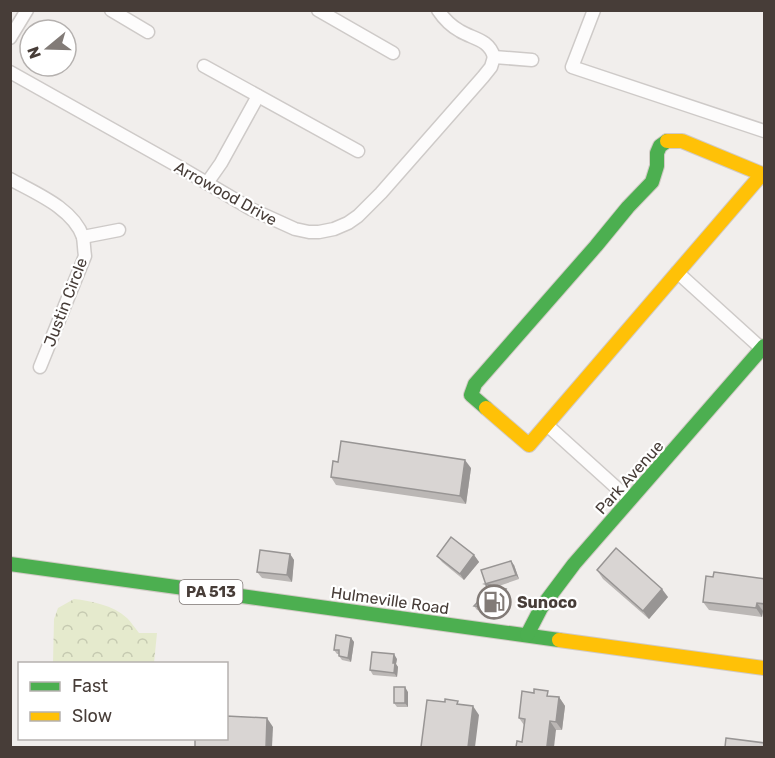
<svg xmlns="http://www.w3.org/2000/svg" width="775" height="758" font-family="Rubik,sans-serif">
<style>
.park{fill:url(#park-crowns)}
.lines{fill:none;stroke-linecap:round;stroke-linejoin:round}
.street-casing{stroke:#cecac8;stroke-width:15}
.fast-casing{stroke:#d1cac5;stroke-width:16}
.slow-casing{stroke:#d1cac5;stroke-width:16}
.street{stroke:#fdfcfc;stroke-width:12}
.fast{stroke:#4caf50;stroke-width:14}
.slow{stroke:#ffc107;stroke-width:14}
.wall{fill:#bbb7b5}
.shaded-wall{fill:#989594}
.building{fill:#d9d5d3;stroke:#989594;stroke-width:1.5}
.labels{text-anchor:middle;stroke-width:4.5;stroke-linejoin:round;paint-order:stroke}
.shield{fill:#fff;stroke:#7e7774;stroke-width:1.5}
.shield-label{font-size:15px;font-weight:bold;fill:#473d38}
.street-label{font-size:16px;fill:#473d38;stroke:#fff}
.poi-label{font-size:16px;font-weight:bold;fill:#473d38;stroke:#fff;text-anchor:start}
</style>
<defs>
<pattern id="park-crowns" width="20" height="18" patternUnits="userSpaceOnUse" patternTransform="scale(1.5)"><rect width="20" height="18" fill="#e5eacd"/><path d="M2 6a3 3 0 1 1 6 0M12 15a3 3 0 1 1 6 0" fill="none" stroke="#c6cab1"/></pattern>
</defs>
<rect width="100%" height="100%" fill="#f1eeec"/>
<!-- park -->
<path class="park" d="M74 599C91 601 113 605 127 618 131 622 135 628 139 633H157L154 663H53L54 619 58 608Z"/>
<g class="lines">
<!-- street casing -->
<g class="street-casing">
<g id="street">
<polyline points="111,10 148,32"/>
<polyline points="318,10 393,53"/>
<path d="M438 10C444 19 451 26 460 31 473 39 489 39 494 57"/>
<polyline points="594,10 572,67 764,131"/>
<polyline points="10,38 27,10"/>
<polyline points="494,57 532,60"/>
<polyline points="204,66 358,151"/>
<polyline points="10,72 183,169 251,209 295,229 309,232 319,232 334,229 348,223 358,216 381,193 483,77 491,67 494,57"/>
<path d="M10 179C35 193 73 208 83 237 84 243 84 250 85 256L40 367"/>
<polyline points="207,183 221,163 258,96"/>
<polyline points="83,237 119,230"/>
<polyline points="677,272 762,349"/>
<polyline points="547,425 630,500"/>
</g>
</g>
<!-- fast casing -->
<g class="fast-casing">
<g id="fast">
<polyline points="486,408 471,395 475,384 596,246 628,207 652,182 657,166 657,153 660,146 667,141"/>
<polyline points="10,564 559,640"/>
<polyline points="527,635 541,608 574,564 764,346"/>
</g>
</g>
<!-- slow casing -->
<g class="slow-casing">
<g id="slow">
<polyline points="486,408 529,445 762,174 682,141 667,141"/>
<polyline points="559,640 764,668"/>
</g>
</g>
<!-- street -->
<use href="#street" class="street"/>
<!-- fast -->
<use href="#fast" class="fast"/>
<!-- slow -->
<use href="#slow" class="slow"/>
</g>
<!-- wall -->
<g class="wall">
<polygon points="471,468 466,504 336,485 331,477"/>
<polygon points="290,554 294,560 292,582 262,578 257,572"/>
<polygon points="474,555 479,562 464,580 442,562 437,556"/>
<polygon points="514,565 519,579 496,587 506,589 509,594 492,613 477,610 474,606 488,591 481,570"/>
<polygon points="597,570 668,597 649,619 603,579"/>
<polygon points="713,577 765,579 765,611 763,611 762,617 709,610 703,602"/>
<polygon points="351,638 354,642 351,662 342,660 339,656 339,654 337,654 334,650"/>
<polygon points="397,659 396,664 398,667 397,677 373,675 370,670"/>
<polygon points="408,692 408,707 397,707 394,703"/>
<polygon points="552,696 559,697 565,706 562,730 556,730 522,742 524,725 519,718"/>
</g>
<!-- shaded-wall -->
<g class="shaded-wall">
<polygon points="465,460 471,468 466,504 460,496"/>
<polygon points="290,554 294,560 292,582 287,575"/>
<polygon points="474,555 479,562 464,580 460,574"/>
<polygon points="511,561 514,565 519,579 516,575"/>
<polygon points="506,589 509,594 492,613 489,608"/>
<polygon points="662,589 668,597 649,619 643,611"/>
<polygon points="757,603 763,611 762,617 756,608"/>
<polygon points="351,638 354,642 351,662 348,658"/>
<polygon points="394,654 397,659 396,664 398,667 397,677 394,673 393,663"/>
<polygon points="405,687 408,692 408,707 405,703"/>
<polygon points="559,697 565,706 562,730 556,722"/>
<polygon points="473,706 479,715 475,747 468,747"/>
<polygon points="267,718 273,727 272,747 266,747"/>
<polygon points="550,721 556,730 554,747 548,747 547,746"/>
</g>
<!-- building -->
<g class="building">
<polygon points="341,441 465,460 460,496 331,477 333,461 338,462"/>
<polygon points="451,537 474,555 460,574 437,556"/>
<polygon points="616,548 662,589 643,611 597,570"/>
<polygon points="260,550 290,554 287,575 257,572"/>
<polygon points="511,561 516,575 485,584 506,589 489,608 474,606 488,591 481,570"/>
<polygon points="714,572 765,579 765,604 757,603 756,608 703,602 706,576 713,577"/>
<polygon points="336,635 351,638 348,658 339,656 339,650 334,650"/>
<polygon points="372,652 394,654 393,663 395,663 394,673 370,670"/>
<rect x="394" y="687" width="11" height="16"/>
<polygon points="534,689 548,691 547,696 559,697 556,722 550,721 547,746 552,747 516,747 517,741 522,742 525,719 519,718 522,691 534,693"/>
<polygon points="445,699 458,701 457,704 473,706 468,747 421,747 427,700 445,702"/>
<polygon points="226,716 267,718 266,747 195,747 195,738 226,738"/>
<polygon points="726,738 765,743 765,747 725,747"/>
</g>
<!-- icons -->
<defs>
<g id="fuel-ring" transform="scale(1.725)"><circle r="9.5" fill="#fff" stroke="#827b77" stroke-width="1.5"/><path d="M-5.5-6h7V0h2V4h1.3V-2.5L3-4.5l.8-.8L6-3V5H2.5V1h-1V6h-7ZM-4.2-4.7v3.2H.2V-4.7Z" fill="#827b77"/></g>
</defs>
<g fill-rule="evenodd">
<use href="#fuel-ring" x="494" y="602"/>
</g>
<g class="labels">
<!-- shield labels -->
<rect class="shield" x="179.5" y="580" width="63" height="24" rx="4.5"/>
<g class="shield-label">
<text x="211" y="597">PA 513</text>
</g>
<!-- street labels -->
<g class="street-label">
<text transform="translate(226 193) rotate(29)" y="6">Arrowood Drive</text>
<text transform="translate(65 302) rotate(-69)" y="6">Justin Circle</text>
<text transform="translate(629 477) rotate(-48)" y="6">Park Avenue</text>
<text transform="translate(390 600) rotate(8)" y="6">Hulmeville Road</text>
</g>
<!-- poi labels -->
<g class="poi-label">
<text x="517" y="608">Sunoco</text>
</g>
</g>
<!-- border -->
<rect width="775" height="758" fill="none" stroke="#473d38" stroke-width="24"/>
<!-- legend -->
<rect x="18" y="662" width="210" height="78" fill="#ffffff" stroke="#b5b1af" stroke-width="1.5"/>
<rect x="30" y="682" width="30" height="9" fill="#4caf50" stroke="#b5b1af" stroke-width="1.5"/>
<text x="72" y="692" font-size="18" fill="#473d38">Fast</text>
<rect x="30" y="712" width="30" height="9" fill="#ffc107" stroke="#b5b1af" stroke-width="1.5"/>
<text x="72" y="722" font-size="18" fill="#473d38">Slow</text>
<!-- north arrow -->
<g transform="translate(48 48) rotate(251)"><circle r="28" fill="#ffffff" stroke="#b5b1af" stroke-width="1.5"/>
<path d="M0-4.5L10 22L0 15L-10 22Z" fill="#827b77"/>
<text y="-9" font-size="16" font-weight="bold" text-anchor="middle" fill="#473d38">N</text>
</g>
</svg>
